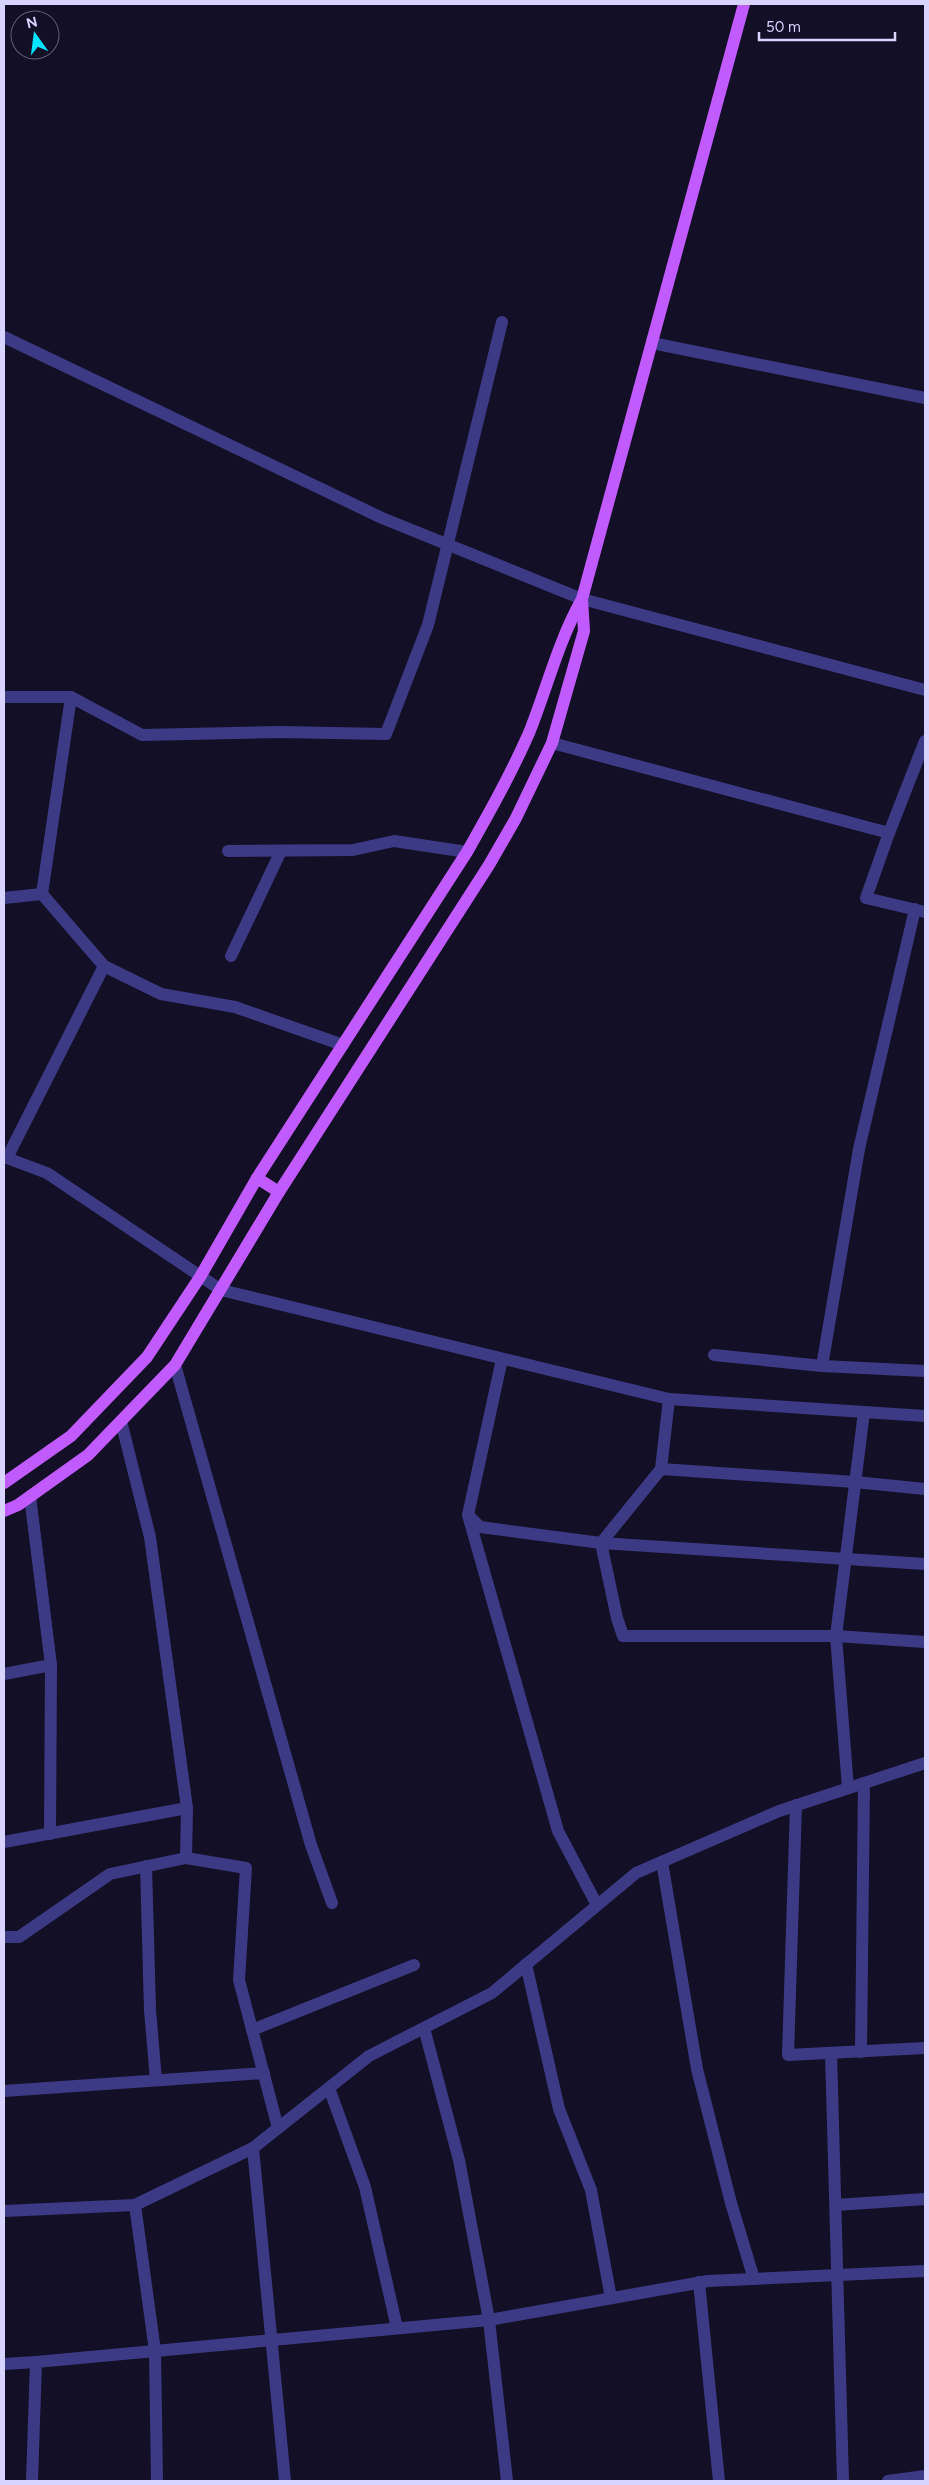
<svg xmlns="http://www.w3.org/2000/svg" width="929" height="2485" font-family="Figtree,sans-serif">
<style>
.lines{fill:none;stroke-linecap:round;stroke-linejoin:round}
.street{stroke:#3d3a85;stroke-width:12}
.primary{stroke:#c25bff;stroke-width:12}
</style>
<rect width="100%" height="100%" fill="#130f26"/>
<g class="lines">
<!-- street -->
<g class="street">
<polyline points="4,337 382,518 582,599 925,690"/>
<polyline points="652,343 925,398"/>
<polyline points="4,697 71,697"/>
<polyline points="552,743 889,833 866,898 925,912"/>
<polyline points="889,833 925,741"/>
<polyline points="228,851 353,850 394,841 467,852"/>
<polyline points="42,894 71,697 142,735 280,732 386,734 428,625 502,322"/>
<polyline points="4,898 42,894 104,966"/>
<polyline points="231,956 281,851"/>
<polyline points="4,1157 47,1173 221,1290 669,1399 925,1416"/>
<polyline points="7,1158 104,966 161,994 235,1007 343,1045"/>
<polyline points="714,1355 822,1366 859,1149 915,909"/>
<polyline points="502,1359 468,1515 558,1831 597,1905"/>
<polyline points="175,1365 311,1845 332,1903"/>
<polyline points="822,1366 925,1371"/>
<polyline points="661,1469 855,1482 925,1489"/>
<polyline points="30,1496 51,1665 50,1834"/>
<polyline points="469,1516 480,1527 601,1543 925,1564"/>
<polyline points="601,1543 617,1618 623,1636 836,1636 925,1642"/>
<polyline points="601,1543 661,1469 669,1399"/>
<polyline points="4,1674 51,1665"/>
<polyline points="848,1788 836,1636 864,1412"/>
<polyline points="796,1805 788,2055 925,2048"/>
<polyline points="187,1808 186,1858 246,1868 239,1980 278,2128"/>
<polyline points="4,1842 187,1808 150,1537 121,1421"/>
<polyline points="662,1862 697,2069 731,2203 754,2279"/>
<polyline points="146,1866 150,2010 156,2080"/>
<polyline points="4,1937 19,1937 110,1874 186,1858"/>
<polyline points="526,1964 559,2109 591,2190 611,2298"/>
<polyline points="424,2028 459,2160 489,2320 507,2481"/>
<polyline points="252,2030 414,1965"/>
<polyline points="861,2052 864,1783"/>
<polyline points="831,2053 843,2481"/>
<polyline points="329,2088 365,2187 397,2328"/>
<polyline points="4,2091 264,2073"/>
<polyline points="253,2148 285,2481"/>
<polyline points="135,2205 155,2351 157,2481"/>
<polyline points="836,2205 925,2199"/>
<polyline points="4,2211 135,2205 253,2148 369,2056 492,1993 636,1873 779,1811 925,1763"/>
<polyline points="699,2282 719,2481"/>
<polyline points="4,2364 36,2362"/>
<polyline points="32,2481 36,2362 489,2320 708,2281 925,2271"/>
<polyline points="888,2481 925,2476"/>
</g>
<!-- primary -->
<g class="primary">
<polyline points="257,1178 279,1192"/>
<path d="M4 1483 71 1436 147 1357 200 1277 257 1178 467 852C489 813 511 774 529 733 547 688 558 642 582 599L744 4"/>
<polyline points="4,1511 18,1505 88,1455 175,1365 279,1192 489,865 516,818 552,743 584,631 582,599"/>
</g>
</g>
<!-- border -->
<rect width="929" height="2485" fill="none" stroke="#d9d4ff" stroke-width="10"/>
<!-- north arrow -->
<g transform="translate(35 35) rotate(346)"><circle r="24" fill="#130f26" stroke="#625e7d"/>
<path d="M0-4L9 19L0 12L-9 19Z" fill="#00e5ff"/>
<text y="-8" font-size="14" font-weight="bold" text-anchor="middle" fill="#d9d4ff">N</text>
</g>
<!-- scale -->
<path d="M759 32v8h136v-8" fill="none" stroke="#d9d4ff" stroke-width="2.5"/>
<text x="766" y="32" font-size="15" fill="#d9d4ff" stroke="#130f26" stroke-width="4" paint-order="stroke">50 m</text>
</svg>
